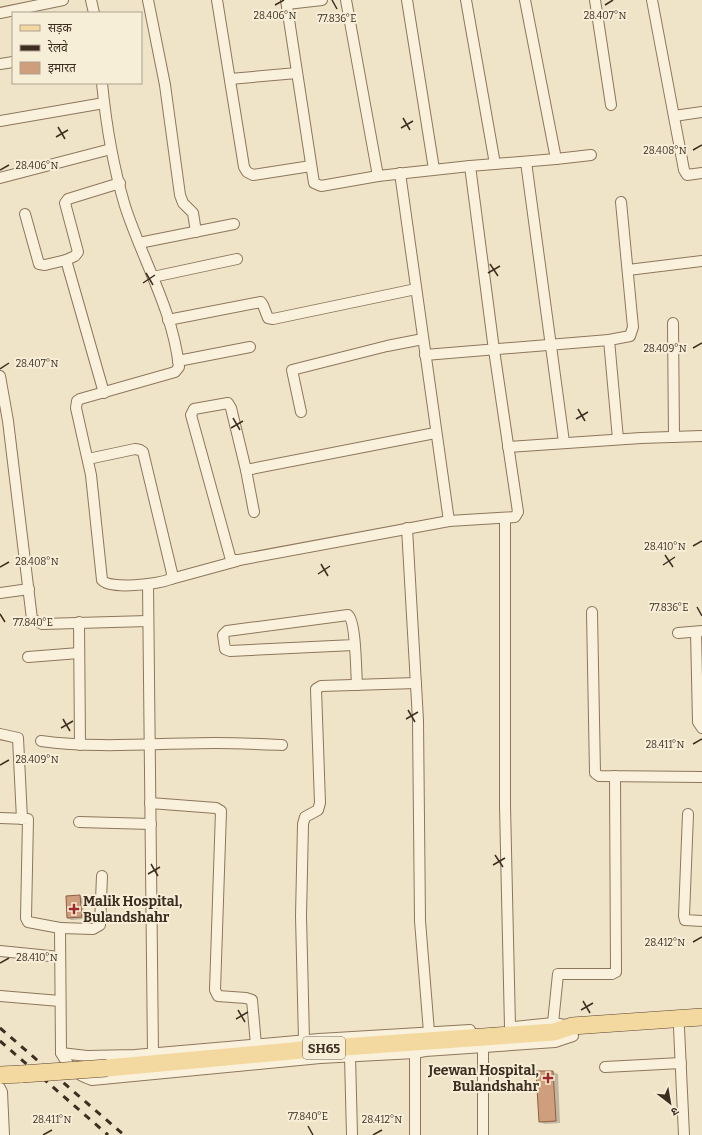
<svg xmlns="http://www.w3.org/2000/svg" width="702" height="1135" font-family="Bitter,'Noto Sans Devanagari',serif">
<style>
.shadow{fill:#0003}
.building{fill:#cf9f7d;stroke:#8d5f41}
.lines{fill:none;stroke-linecap:round;stroke-linejoin:round}
.street-casing{stroke:#8d765c;stroke-width:12}
.primary-casing{stroke:#5b4430;stroke-width:18}
.street{stroke:#faf1dc;stroke-width:10}
.primary{stroke:#f3d9a0;stroke-width:17}
.rail{stroke:#3d2e20;stroke-width:3;stroke-dasharray:7 7;stroke-linecap:butt}
.primary-bridge-casing{stroke:#5b4430;stroke-width:18;stroke-linecap:butt}
.primary-bridge{stroke:#f3d9a0;stroke-width:17}
.ticks{fill:none;stroke:#3d2e20;stroke-width:1.5}
.poi-dot{fill:#9e2a2b;stroke:#f7eed8;stroke-width:1.5}
.labels{text-anchor:middle;stroke-width:4;stroke-linejoin:round;paint-order:stroke}
.shield{fill:#f7eed8;stroke:#756857;stroke-width:1}
.shield-label{font-size:13px;font-weight:bold;fill:#3d2e20}
.poi-label{font-size:14px;font-weight:bold;fill:#3d2e20;stroke:#f7eed8;text-anchor:start}
.ticks-label{font-size:10px;text-anchor:middle;fill:#3d2e20;stroke:#f7eed8;stroke-width:4;stroke-linejoin:round;paint-order:stroke}
</style>
<rect width="100%" height="100%" fill="#f0e4c8"/>
<!-- shadow -->
<g class="shadow">
<polygon points="80,896 83,897 84,919 71,920 68,918"/>
<polygon points="553,1072 558,1074 560,1123 545,1124 540,1122"/>
</g>
<!-- building -->
<g class="building">
<polygon points="80,895 82,917 67,918 66,896"/>
<polygon points="536,1071 553,1071 556,1121 539,1122"/>
</g>
<g class="lines">
<!-- street casing -->
<g class="street-casing">
<g id="street">
<polyline points="91,0 94,13"/>
<polyline points="148,0 165,85 180,195 183,203 193,213 196,232"/>
<polyline points="217,0 244,167 247,172 253,175 311,166"/>
<polyline points="286,0 314,183 321,186 378,176"/>
<polyline points="346,0 378,176 470,166"/>
<polyline points="407,0 434,169"/>
<polyline points="466,0 495,164"/>
<polyline points="525,0 556,159 591,155"/>
<polyline points="595,0 611,105"/>
<polyline points="652,0 684,170 687,175 702,173"/>
<polyline points="287,4 322,0"/>
<polyline points="0,13 63,0"/>
<polyline points="0,64 13,62"/>
<polyline points="230,79 297,73"/>
<polyline points="674,116 702,112"/>
<polyline points="0,121 104,103"/>
<polyline points="526,162 564,442"/>
<polyline points="400,173 449,521"/>
<polyline points="0,178 111,149"/>
<polyline points="25,214 39,264 45,265 66,260"/>
<polyline points="139,243 234,224"/>
<polyline points="628,270 702,261"/>
<polyline points="153,277 237,259"/>
<polyline points="168,320 261,302 263,305 268,318 273,319 416,289"/>
<polyline points="673,323 674,437"/>
<polyline points="425,355 609,340"/>
<polyline points="178,361 250,347"/>
<polyline points="0,376 8,421 32,619 42,624 148,621"/>
<polyline points="104,393 66,260 75,256 78,252 65,203 68,199 120,183"/>
<polyline points="301,412 292,370 387,346 423,339"/>
<polyline points="435,433 246,470 231,408 228,403 194,409 191,415 231,560 239,560 449,521 515,517 518,512 494,350 470,166 556,159"/>
<polyline points="618,439 609,340 630,336 633,327 621,202"/>
<polyline points="508,447 641,438 702,436"/>
<path d="M88 459 135 449 140 450 143 452 172 573 171 579C158 584 110 590 102 580L91 475 76 408 77 401 80 399 175 372 179 367C173 310 142 259 125 206 113 166 106 124 102 83"/>
<polyline points="246,470 254,512"/>
<polyline points="505,519 505,806 510,1027"/>
<polyline points="407,528 418,720 420,921 429,1032"/>
<polyline points="171,579 237,561"/>
<polyline points="148,584 153,1054"/>
<polyline points="0,593 29,589"/>
<polyline points="592,612 595,773 599,776 702,777"/>
<polyline points="79,622 80,745"/>
<polyline points="696,632 698,722 702,728"/>
<polyline points="678,633 702,631"/>
<path d="M354 645 230 651 225 649 223 635 227 631 348 615C356 621 356 672 357 685"/>
<polyline points="28,657 79,653"/>
<polyline points="0,734 18,738 22,819"/>
<path d="M41 741C99 749 156 743 215 743 237 743 259 744 282 745"/>
<polyline points="150,803 216,808 221,811 215,990 218,996 246,998 252,1000 256,1045"/>
<polyline points="688,814 684,916 685,920 702,921"/>
<path d="M0 818 28 819 26 918 28 922 60 928 61 1053C69 1067 76 1075 92 1080L320 1058 415 1053 425 1051 555 1042 573 1036"/>
<polyline points="79,822 151,824"/>
<polyline points="60,928 93,929 100,925 102,876"/>
<polyline points="0,951 60,957"/>
<polyline points="0,996 60,1001"/>
<polyline points="553,1023 558,974 612,974 616,972 615,776"/>
<polyline points="514,1027 553,1023 565,1025"/>
<polyline points="679,1028 684,1135"/>
<polyline points="304,1040 301,916 303,824 305,817 318,810 320,803 316,689 321,686 416,683"/>
<polyline points="483,1048 483,1135"/>
<polyline points="61,1053 87,1056 135,1055 319,1039 470,1030"/>
<polyline points="415,1053 415,1135"/>
<polyline points="350,1056 352,1135"/>
<polyline points="605,1067 681,1063"/>
<polyline points="0,1088 2,1092 4,1135"/>
</g>
</g>
<!-- primary casing -->
<g class="primary-casing">
<g id="primary">
<polyline points="107,1068 302,1050 554,1032 572,1026 702,1017"/>
<polyline points="0,1075 22,1074"/>
</g>
</g>
<!-- street -->
<use href="#street" class="street"/>
<!-- primary -->
<use href="#primary" class="primary"/>
<!-- rail -->
<g class="rail">
<polyline points="0,1028 124,1135"/>
<polyline points="0,1041 108,1135"/>
</g>
<!-- primary-bridge casing -->
<g class="primary-bridge-casing">
<polyline id="primary-bridge" points="22,1074 107,1068"/>
</g>
<!-- primary-bridge -->
<use href="#primary-bridge" class="primary-bridge"/>
</g>
<!-- ticks -->
<path class="ticks" d="M332 0 337 9M275 5 284 0M605 5 613 0M403 118 410 130M58 127 65 139M401 128 413 121M56 137 68 130M693 150 702 145M0 170 9 165M490 264 498 276M146 273 153 285M488 273 500 266M143 283 155 275M693 348 702 343M0 369 9 363M578 409 585 421M233 418 240 430M576 419 588 412M231 428 243 421M693 546 702 541M665 555 673 567M321 564 328 576M663 565 675 557M0 567 9 562M318 574 330 566M697 607 702 616M0 614 5 622M408 710 415 722M63 719 70 731M406 719 418 712M61 728 73 721M693 744 702 739M0 765 9 760M495 855 503 867M151 864 158 876M493 865 505 858M148 874 160 867M693 942 702 937M0 963 9 958M583 1001 590 1013M238 1010 245 1022M581 1010 593 1003M236 1019 248 1012M308 1126 313 1135M43 1135 52 1130M373 1135 382 1130"/>
<!-- markers -->
<g class="poi-dot">
<path d="M72 903h4v4h4v4h-4v4h-4v-4h-4v-4h4z"/>
<path d="M546 1072h4v4h4v4h-4v4h-4v-4h-4v-4h4z"/>
</g>
<g class="labels">
<!-- shield labels -->
<rect class="shield" x="303" y="1037" width="42" height="22" rx="3"/>
<g class="shield-label">
<text x="324" y="1053">SH65</text>
</g>
<!-- poi labels -->
<g class="poi-label">
<text x="83" y="906">Malik Hospital,<tspan x="83" dy="16">Bulandshahr</tspan></text>
<text x="539" y="1075" text-anchor="end">Jeewan Hospital,<tspan x="539" dy="16">Bulandshahr</tspan></text>
</g>
</g>
<g class="ticks-label">
<text x="275" y="19">28.406°N</text>
<text x="605" y="19">28.407°N</text>
<text x="337" y="22">77.836°E</text>
<text x="665" y="154">28.408°N</text>
<text x="37" y="169">28.406°N</text>
<text x="665" y="352">28.409°N</text>
<text x="37" y="367">28.407°N</text>
<text x="665" y="550">28.410°N</text>
<text x="37" y="565">28.408°N</text>
<text x="669" y="611">77.836°E</text>
<text x="33" y="626">77.840°E</text>
<text x="665" y="748">28.411°N</text>
<text x="37" y="763">28.409°N</text>
<text x="665" y="946">28.412°N</text>
<text x="37" y="961">28.410°N</text>
<text x="308" y="1120">77.840°E</text>
<text x="52" y="1123">28.411°N</text>
<text x="382" y="1123">28.412°N</text>
</g>
<!-- legend -->
<rect x="12" y="12" width="130" height="72" fill="#f7eed8" stroke="#ada18e"/>
<rect x="20" y="25" width="20" height="6" fill="#f3d9a0" stroke="#ada18e"/>
<text x="48" y="32" font-size="12" fill="#3d2e20">सड़क</text>
<rect x="20" y="45" width="20" height="6" fill="#3d2e20" stroke="#ada18e"/>
<text x="48" y="52" font-size="12" fill="#3d2e20">रेलवे</text>
<rect x="20" y="62" width="20" height="12" fill="#cf9f7d" stroke="#ada18e"/>
<text x="48" y="72" font-size="12" fill="#3d2e20">इमारत</text>
<!-- north arrow -->
<g transform="translate(670 1103) rotate(149)" stroke="#f7eed8" stroke-width="3" paint-order="stroke">
<path d="M0-3L7 15L0 10L-7 15Z" fill="#3d2e20"/>
<text y="-6" font-size="11" font-weight="bold" text-anchor="middle" fill="#3d2e20">उ</text>
</g>
</svg>
